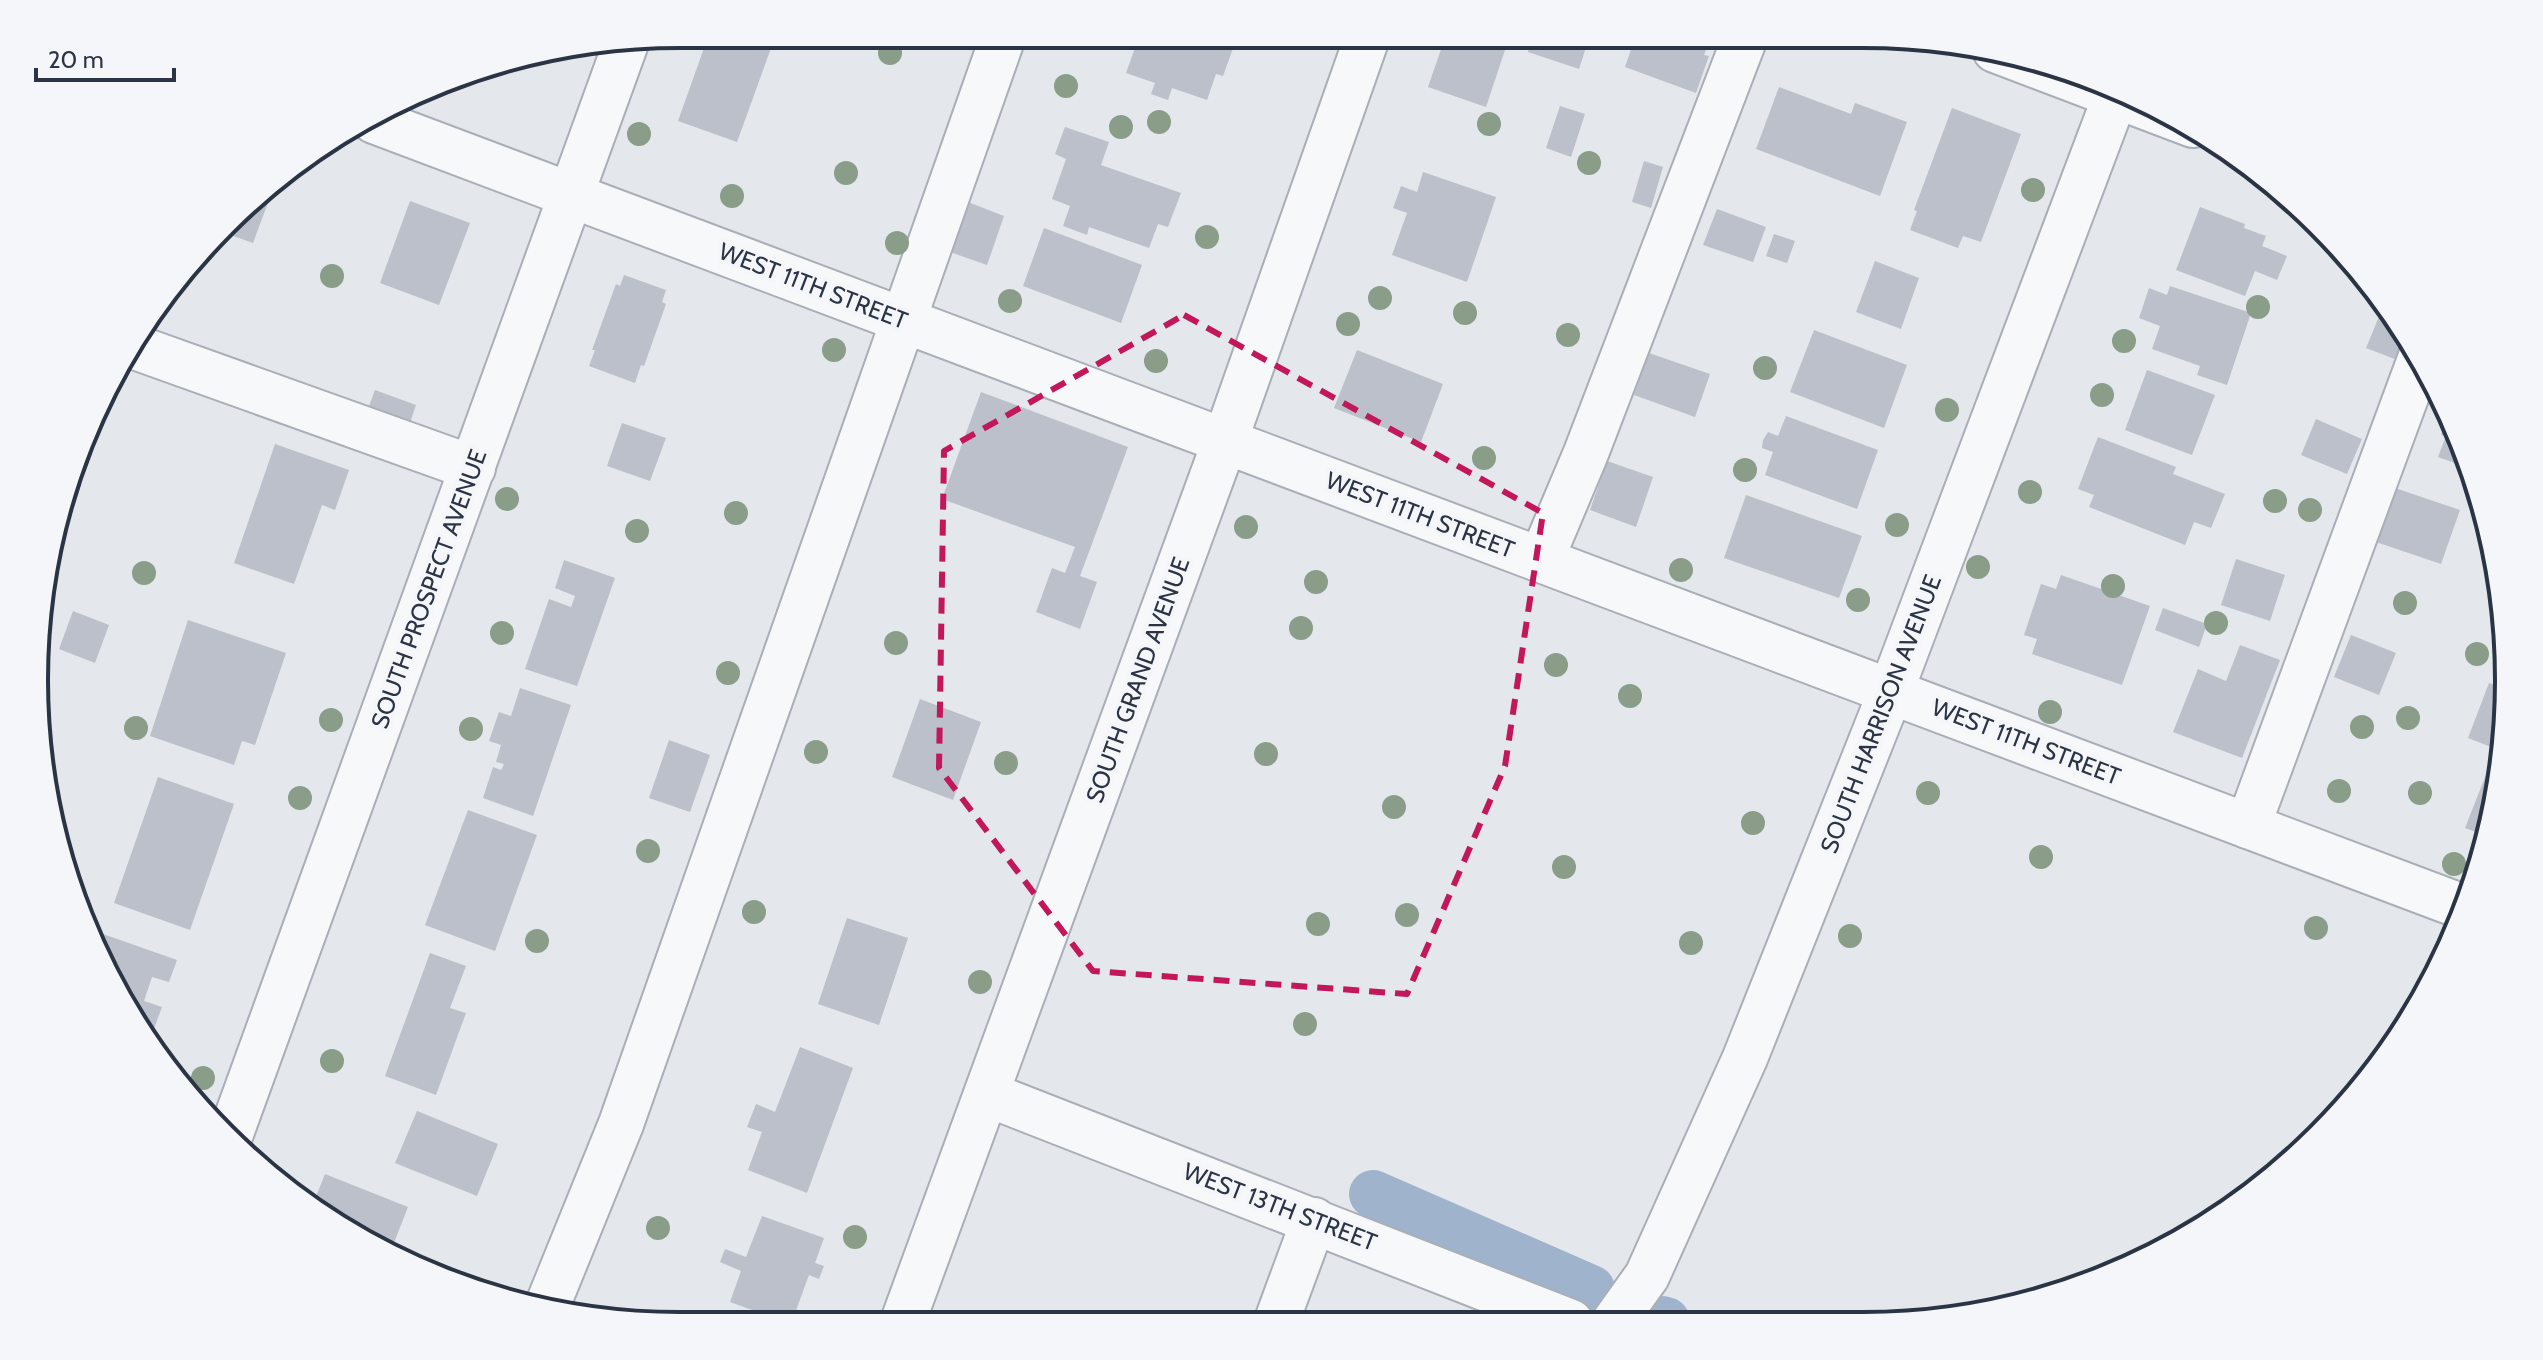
<svg xmlns="http://www.w3.org/2000/svg" width="2543" height="1360" font-family="Cabin,sans-serif">
<style>
.lines{fill:none;stroke-linecap:round;stroke-linejoin:round}
.canal{stroke:#9fb4cc;stroke-width:48}
.building{fill:#bbc0ca}
.minor-casing{stroke:#a9aeb7;stroke-width:48}
.minor{stroke:#f7f8fa;stroke-width:44}
.tree{fill:#899d89}
.marked{fill:none;stroke:#c2185b;stroke-width:6;stroke-dasharray:16 10;stroke-linejoin:round}
.labels{text-anchor:middle;stroke-width:8;stroke-linejoin:round;paint-order:stroke}
.street-label{font-size:24px;fill:#2b3445;stroke:#f4f6f9}
.rim{fill:none;stroke:#2b3445;stroke-width:4}
</style>
<rect width="100%" height="100%" fill="#e4e7ec"/>
<g class="lines">
<!-- canal -->
<g class="canal">
<polyline points="1373,1194 1591,1289"/>
<polyline points="1662,1320 1666,1321"/>
</g>
</g>
<!-- building -->
<g class="building">
<polygon points="709,34 768,34 775,37 737,142 678,121"/>
<polygon points="1132,35 1186,35 1196,38 1197,35 1209,35 1235,43 1223,76 1216,74 1207,100 1172,88 1168,100 1151,94 1155,83 1126,73 1135,48 1128,46"/>
<polygon points="1446,35 1510,35 1486,107 1428,87"/>
<polygon points="1533,35 1590,35 1579,69 1528,52"/>
<polygon points="1636,35 1711,36 1704,55 1709,56 1696,93 1625,67"/>
<polygon points="1779,87 1851,114 1855,103 1907,122 1880,196 1756,149"/>
<polygon points="1560,106 1585,114 1571,157 1546,148"/>
<polygon points="1952,108 2021,134 1981,242 1963,236 1958,248 1910,230 1917,211 1914,210"/>
<polygon points="1065,127 1109,142 1101,165 1181,193 1168,227 1158,224 1149,248 1089,227 1087,235 1063,226 1070,206 1052,199 1066,159 1055,154"/>
<polygon points="1644,161 1663,167 1651,208 1632,202"/>
<polygon points="1423,172 1496,197 1467,282 1392,255 1407,213 1393,208 1401,186 1417,192"/>
<polygon points="272,183 275,184 253,243 225,233"/>
<polygon points="410,201 470,223 439,305 380,283"/>
<polygon points="968,202 1004,216 987,265 950,252"/>
<polygon points="2200,207 2245,224 2244,228 2266,236 2262,246 2287,256 2277,280 2255,271 2245,296 2176,270"/>
<polygon points="1717,209 1766,227 1753,262 1703,245"/>
<polygon points="1044,228 1142,265 1121,323 1023,286"/>
<polygon points="1774,234 1795,241 1787,263 1766,256"/>
<polygon points="1875,261 1919,278 1901,329 1856,312"/>
<polygon points="624,275 666,290 662,302 666,304 644,366 641,365 635,383 589,366 595,350 592,350 616,284 620,286"/>
<polygon points="2170,286 2251,313 2227,385 2197,375 2200,366 2152,349 2160,326 2139,318 2149,288 2167,295"/>
<polygon points="2385,302 2409,340 2400,361 2366,348"/>
<polygon points="1814,330 1907,365 1884,428 1790,392"/>
<polygon points="1357,350 1443,384 1421,442 1334,408"/>
<polygon points="1649,353 1710,374 1695,417 1634,395"/>
<polygon points="2147,370 2215,395 2192,455 2125,430"/>
<polygon points="375,390 416,405 407,432 365,417"/>
<polygon points="981,392 1128,447 1080,576 1097,582 1080,629 1036,612 1052,568 1065,573 1075,547 942,499"/>
<polygon points="2449,413 2471,469 2438,457 2446,436 2441,435"/>
<polygon points="1786,416 1878,450 1857,509 1765,475 1773,452 1762,448 1763,440 1768,432 1778,436"/>
<polygon points="2316,419 2362,439 2347,474 2301,455"/>
<polygon points="622,423 666,438 650,481 607,466"/>
<polygon points="2098,437 2176,467 2173,474 2225,494 2211,528 2194,522 2185,545 2089,507 2094,495 2078,489"/>
<polygon points="275,444 349,470 335,510 322,505 294,584 234,563"/>
<polygon points="1607,461 1653,477 1636,527 1590,510"/>
<polygon points="2395,488 2460,510 2441,564 2376,542"/>
<polygon points="1746,495 1862,536 1839,598 1724,558"/>
<polygon points="2236,559 2285,575 2270,621 2221,605"/>
<polygon points="564,560 615,578 577,686 525,669 549,599 571,607 575,596 555,588"/>
<polygon points="2061,575 2150,606 2122,685 2032,654 2037,639 2024,635 2041,584 2056,589"/>
<polygon points="2163,608 2207,624 2199,647 2155,630"/>
<polygon points="73,611 109,625 95,663 59,649"/>
<polygon points="188,620 286,653 255,745 242,741 234,765 150,736"/>
<polygon points="2351,635 2396,653 2379,695 2334,677"/>
<polygon points="2240,645 2280,660 2242,758 2173,732 2198,669 2226,681"/>
<polygon points="2489,683 2506,689 2504,752 2468,738"/>
<polygon points="520,688 571,705 533,816 483,798 493,767 501,770 504,764 496,762 501,745 489,741 499,712 511,716"/>
<polygon points="920,699 981,722 953,800 892,777"/>
<polygon points="669,740 710,755 690,812 649,798"/>
<polygon points="2491,762 2503,767 2487,836 2465,828"/>
<polygon points="158,777 234,804 190,930 114,903"/>
<polygon points="468,810 537,835 495,951 425,925"/>
<polygon points="847,918 908,938 879,1025 818,1004"/>
<polygon points="83,927 177,960 169,982 152,977 144,1001 162,1007 151,1037"/>
<polygon points="430,953 466,966 450,1008 466,1013 436,1095 385,1076"/>
<polygon points="800,1047 853,1068 807,1193 748,1170 762,1132 747,1127 756,1104 775,1112"/>
<polygon points="417,1111 498,1144 477,1196 395,1163"/>
<polygon points="325,1174 408,1207 390,1253 357,1240 313,1204"/>
<polygon points="762,1216 824,1238 815,1263 824,1266 819,1279 809,1275 791,1324 730,1302 741,1271 720,1262 725,1249 746,1257"/>
</g>
<g class="lines">
<!-- minor casing -->
<g class="minor-casing">
<g id="minor">
<polyline points="1995,50 2193,125"/>
<polyline points="374,121 2466,908"/>
<polyline points="132,346 473,468"/>
<polyline points="1541,560 1586,453 1746,35"/>
<polyline points="2248,826 2420,359"/>
<polyline points="987,1094 1571,1322"/>
<polyline points="230,1136 626,43"/>
<polyline points="546,1309 621,1124 1004,34"/>
<polyline points="1614,1322 1647,1276 1745,1058 1891,691 2117,92"/>
<polyline points="1276,1323 1314,1220"/>
<polyline points="902,1324 1225,441 1368,35"/>
</g>
</g>
<!-- minor -->
<use href="#minor" class="minor"/>
</g>
<!-- trees -->
<g class="tree">
<circle cx="890" cy="53" r="12"/>
<circle cx="1066" cy="86" r="12"/>
<circle cx="1159" cy="122" r="12"/>
<circle cx="1489" cy="124" r="12"/>
<circle cx="1121" cy="127" r="12"/>
<circle cx="639" cy="134" r="12"/>
<circle cx="1589" cy="163" r="12"/>
<circle cx="846" cy="173" r="12"/>
<circle cx="2033" cy="190" r="12"/>
<circle cx="732" cy="196" r="12"/>
<circle cx="1207" cy="237" r="12"/>
<circle cx="897" cy="243" r="12"/>
<circle cx="332" cy="276" r="12"/>
<circle cx="1380" cy="298" r="12"/>
<circle cx="1010" cy="301" r="12"/>
<circle cx="2258" cy="307" r="12"/>
<circle cx="1465" cy="313" r="12"/>
<circle cx="1348" cy="324" r="12"/>
<circle cx="1568" cy="335" r="12"/>
<circle cx="2124" cy="341" r="12"/>
<circle cx="834" cy="350" r="12"/>
<circle cx="1156" cy="361" r="12"/>
<circle cx="1765" cy="368" r="12"/>
<circle cx="2102" cy="395" r="12"/>
<circle cx="1947" cy="410" r="12"/>
<circle cx="1484" cy="458" r="12"/>
<circle cx="1745" cy="470" r="12"/>
<circle cx="2030" cy="492" r="12"/>
<circle cx="507" cy="499" r="12"/>
<circle cx="2275" cy="501" r="12"/>
<circle cx="2310" cy="510" r="12"/>
<circle cx="736" cy="513" r="12"/>
<circle cx="1897" cy="525" r="12"/>
<circle cx="1246" cy="527" r="12"/>
<circle cx="637" cy="531" r="12"/>
<circle cx="1978" cy="567" r="12"/>
<circle cx="1681" cy="570" r="12"/>
<circle cx="144" cy="573" r="12"/>
<circle cx="1316" cy="582" r="12"/>
<circle cx="2113" cy="586" r="12"/>
<circle cx="1858" cy="600" r="12"/>
<circle cx="2405" cy="603" r="12"/>
<circle cx="2216" cy="623" r="12"/>
<circle cx="1301" cy="628" r="12"/>
<circle cx="502" cy="633" r="12"/>
<circle cx="896" cy="643" r="12"/>
<circle cx="2477" cy="654" r="12"/>
<circle cx="1556" cy="665" r="12"/>
<circle cx="728" cy="673" r="12"/>
<circle cx="1630" cy="696" r="12"/>
<circle cx="2050" cy="712" r="12"/>
<circle cx="2408" cy="718" r="12"/>
<circle cx="331" cy="720" r="12"/>
<circle cx="2362" cy="727" r="12"/>
<circle cx="136" cy="728" r="12"/>
<circle cx="471" cy="729" r="12"/>
<circle cx="816" cy="752" r="12"/>
<circle cx="1266" cy="754" r="12"/>
<circle cx="1006" cy="763" r="12"/>
<circle cx="2339" cy="791" r="12"/>
<circle cx="1928" cy="793" r="12"/>
<circle cx="2420" cy="793" r="12"/>
<circle cx="300" cy="798" r="12"/>
<circle cx="1394" cy="807" r="12"/>
<circle cx="1753" cy="823" r="12"/>
<circle cx="648" cy="851" r="12"/>
<circle cx="2041" cy="857" r="12"/>
<circle cx="2454" cy="864" r="12"/>
<circle cx="1564" cy="867" r="12"/>
<circle cx="754" cy="912" r="12"/>
<circle cx="1407" cy="915" r="12"/>
<circle cx="1318" cy="924" r="12"/>
<circle cx="2316" cy="928" r="12"/>
<circle cx="1850" cy="936" r="12"/>
<circle cx="537" cy="941" r="12"/>
<circle cx="1691" cy="943" r="12"/>
<circle cx="980" cy="982" r="12"/>
<circle cx="1305" cy="1024" r="12"/>
<circle cx="332" cy="1061" r="12"/>
<circle cx="203" cy="1078" r="12"/>
<circle cx="658" cy="1228" r="12"/>
<circle cx="855" cy="1237" r="12"/>
</g>
<!-- marked area -->
<path class="marked" d="M1184 315 1543 513 1505 766 1407 994 1093 971 939 768 944 451Z"/>
<g class="labels">
<!-- street labels -->
<g class="street-label">
<text transform="translate(813 286) rotate(21)" y="8">WEST 11TH STREET</text>
<text transform="translate(1420 515) rotate(21)" y="8">WEST 11TH STREET</text>
<text transform="translate(429 589) rotate(-70)" y="8">SOUTH PROSPECT AVENUE</text>
<text transform="translate(1138 680) rotate(-70)" y="8">SOUTH GRAND AVENUE</text>
<text transform="translate(1881 714) rotate(-69)" y="8">SOUTH HARRISON AVENUE</text>
<text transform="translate(2026 742) rotate(21)" y="8">WEST 11TH STREET</text>
<text transform="translate(1280 1207) rotate(21)" y="8">WEST 13TH STREET</text>
</g>
</g>
<!-- crop -->
<path d="M0 0H2543V1360H0ZM680 48H1863A632 632 0 0 1 2495 680V680A632 632 0 0 1 1863 1312H680A632 632 0 0 1 48 680V680A632 632 0 0 1 680 48Z" fill="#f4f6f9" fill-rule="evenodd"/>
<path class="rim" d="M680 48H1863A632 632 0 0 1 2495 680V680A632 632 0 0 1 1863 1312H680A632 632 0 0 1 48 680V680A632 632 0 0 1 680 48Z"/>
<!-- scale -->
<path d="M36 68v12h138v-12" fill="none" stroke="#2b3445" stroke-width="4"/>
<text x="48" y="68" font-size="24" fill="#2b3445" stroke="#f4f6f9" stroke-width="6" paint-order="stroke">20 m</text>
</svg>
